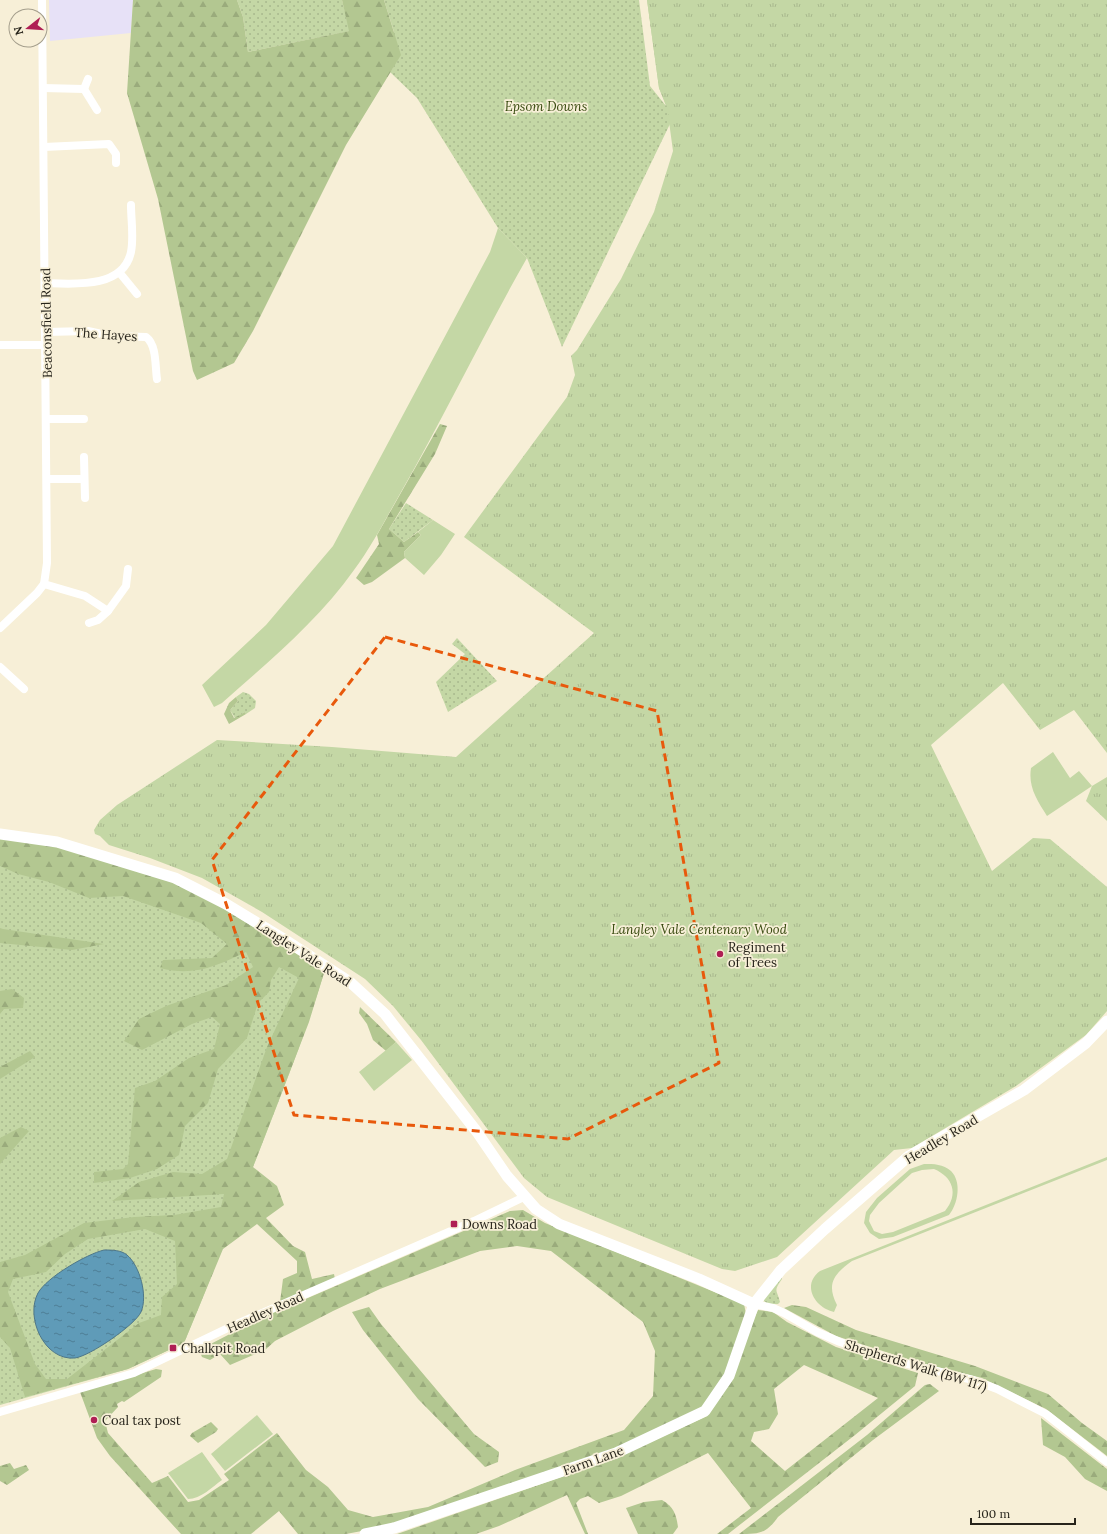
<svg xmlns="http://www.w3.org/2000/svg" width="1107" height="1534" font-family="Lora,serif">
<style>
.education{fill:#e7e1f7}
.grass{fill:url(#grass-dots)}
.forest{fill:url(#forest-firs);fill-rule:evenodd}
.park{fill:url(#park-tufts)}
.garden{fill:#c4d7a5;fill-rule:evenodd}
.water{fill:url(#water-ripples);stroke:#4e7789}
.lines{fill:none;stroke-linecap:round;stroke-linejoin:round}
.street{stroke:#fff;stroke-width:8}
.secondary{stroke:#fff;stroke-width:11}
.marked{fill:none;stroke:#e8590c;stroke-width:3;stroke-dasharray:8 5;stroke-linejoin:round}
.poi-dot{fill:#af1f54;stroke:#f7efd7;stroke-width:1.5}
.labels{text-anchor:middle;stroke-width:3.5;stroke-linejoin:round;paint-order:stroke}
.park-label{font-size:13px;font-style:italic;fill:#37490e;stroke:#f7efd7}
.street-label{font-size:13px;fill:#27241b;stroke:#f7efd7}
.poi-label{font-size:13px;fill:#27241b;stroke:#f7efd7;text-anchor:start}
</style>
<defs>
<pattern id="grass-dots" width="8" height="8" patternUnits="userSpaceOnUse"><rect width="8" height="8" fill="#c4d7a5"/><path d="M2 2h.1M6 6h.1" fill="none" stroke="#a8b88d" stroke-width="1.8" stroke-linecap="round"/></pattern>
<pattern id="forest-firs" width="22" height="20" patternUnits="userSpaceOnUse"><rect width="22" height="20" fill="#b3c791"/><path d="M5 1l3.5 6h-7zM16 11l3.5 6h-7z" fill="#9aab7c"/></pattern>
<pattern id="park-tufts" width="24" height="20" patternUnits="userSpaceOnUse"><rect width="24" height="20" fill="#c4d7a5"/><path d="M3 7l-1-3M5 7V3M7 7l1-3M15 17l-1-3M17 17v-4M19 17l1-3" fill="none" stroke="#a8b88d"/></pattern>
<pattern id="water-ripples" width="26" height="14" patternUnits="userSpaceOnUse"><rect width="26" height="14" fill="#5f9bb8"/><path d="M2 4q2-2 4 0t4 0M15 11q2-2 4 0t4 0" fill="none" stroke="#4e7e95"/></pattern>
</defs>
<rect width="100%" height="100%" fill="#f7efd7"/>
<!-- education -->
<polygon class="education" points="49,0 133,0 131,33 50,41"/>
<!-- grass -->
<g class="grass">
<polygon points="237,0 342,0 350,31 248,52 243,17"/>
<polygon points="384,0 639,0 650,86 666,106 659,88 647,0 730,0 562,347 527,258 498,228 417,98 390,72 393,68 394,32"/>
<polygon points="406,503 433,520 404,542 389,529"/>
<polygon points="457,638 497,681 448,712 436,682 465,654 452,644"/>
<polygon points="243,692 249,694 256,701 255,708 246,714 245,712 235,718 230,710 238,701 236,697"/>
<path d="M0 838 324 973C304 1039 278 1103 253 1167 230 1226 209 1285 184 1343L128 1369 0 1405Z"/>
<path d="M781 1276 782 1279C773 1292 777 1289 780 1302L778 1304H768L764 1301V1296Z"/>
</g>
<!-- forest -->
<g class="forest">
<polygon points="133,0 237,0 243,17 248,52 349,31 342,0 384,0 401,55 346,145 253,331 234,363 197,380 193,371 158,199 127,93"/>
<polygon points="440,424 447,426 435,454 389,529 404,542 418,532 421,535 404,552 405,558 372,582 364,585 356,578 379,544 377,535"/>
<polygon points="236,697 238,701 230,710 234,718 245,712 246,714 229,724 224,714 229,703"/>
<path d="M0 838 28 841 82 852 193 889 300 956 324 973 309 1022 253 1167 277 1186 284 1205 266 1218 293 1246 305 1252 312 1279 334 1274 335 1279 280 1302 283 1279 297 1273V1261L257 1224 223 1249 184 1343 128 1369 25 1397 10 1348 0 1337V1262L25 1255 84 1223 134 1217 174 1215 221 1207 224 1194 112 1201 139 1182 173 1172 202 1174 227 1159 267 1047 299 978 279 967 271 980 269 992 258 1003 247 1038 218 1069 208 1103 185 1126 179 1155 157 1169 130 1178 94 1183V1172L123 1169 128 1164 135 1088 155 1081 189 1058 214 1049 220 1024 212 1017 192 1024 142 1050 124 1041 139 1019 166 1006 226 985 253 967 246 952C216 966 194 977 160 968L163 960 212 958 227 944 201 923 123 896 89 898 49 882 18 874 0 866ZM145 1229 175 1241 177 1284 162 1297 161 1315 139 1323 67 1379H46L35 1364 8 1292 13 1279 46 1272 65 1254 88 1239Z"/>
<polygon points="0,928 3,929 104,944 72,950 0,943"/>
<polygon points="12,989 24,998 23,1008 4,1009 0,1014 0,991"/>
<polygon points="360,1007 396,1042 386,1051 373,1040 367,1024 359,1013"/>
<polygon points="30,1051 35,1057 0,1079 0,1067"/>
<polygon points="21,1127 29,1131 0,1164 0,1138"/>
<polygon points="523,1210 545,1223 744,1304 746,1314 726,1374 703,1408 613,1451 393,1525 346,1534 298,1534 279,1511 251,1534 181,1534 110,1456 97,1438 80,1392 156,1369 162,1370 161,1377 124,1402 122,1401 117,1404 118,1407 105,1421 108,1433 152,1483 168,1476 188,1502 199,1500 229,1480 224,1474 277,1433 306,1470 328,1487 348,1510 373,1517 428,1507 515,1470 624,1430 653,1396 655,1351 643,1322 551,1251 517,1246 480,1251 380,1289 333,1311 275,1341 265,1350 230,1365 220,1354 210,1360 202,1357 199,1350 259,1319 510,1211"/>
<polygon points="792,1305 806,1307 856,1330 975,1366 1048,1394 1082,1423 1107,1441 1107,1456 1046,1409 982,1378 917,1362 836,1336 784,1308"/>
<polygon points="369,1307 381,1324 474,1434 499,1452 498,1462 485,1467 418,1399 363,1330 352,1312"/>
<path d="M758 1310 773 1312 787 1322 836 1347 918 1373 915 1386 855 1435 728 1534H717L751 1508 708 1453 621 1496 599 1503 588 1496 580 1499 576 1503 588 1534H585L567 1495 499 1526 476 1534H397L616 1458 707 1416ZM804 1365 878 1398 785 1471 751 1441 754 1432 769 1429 778 1414 774 1389Z"/>
<path d="M930 1384 939 1391 873 1440 778 1517C766 1534 759 1534 739 1534L867 1435 925 1385Z"/>
<polygon points="1041,1418 1107,1469 1107,1491 1085,1479 1065,1457 1043,1445"/>
<polygon points="211,1422 218,1429 216,1432 198,1443 190,1436 192,1433"/>
<polygon points="10,1463 14,1469 26,1465 29,1470 7,1485 0,1481 0,1466"/>
<path d="M662 1500C674 1507 676 1514 678 1527L673 1534H638L626 1508 644 1502Z"/>
</g>
<!-- park -->
<g class="park">
<polygon points="647,0 1107,0 1107,753 1074,710 1040,730 1003,683 931,745 992,871 1033,838 1050,839 1107,887 1107,1011 1086,1035 1016,1086 912,1148 894,1150 777,1257 735,1271 722,1269 547,1197 524,1178 421,1040 393,1006 365,979 262,912 202,878 150,858 109,845 100,836 95,834 94,830 100,820 117,805 217,740 332,747 456,757 594,633 464,537 567,397 575,375 571,356 577,350 621,279 654,212 673,151 667,107 659,88"/>
<polygon points="1107,777 1107,821 1086,801 1092,786"/>
</g>
<!-- garden -->
<g class="garden">
<path d="M498 228 527 258C483 335 445 415 401 492 386 518 372 546 354 570 318 621 268 662 222 703L214 707 202 685 266 625 333 546 490 252Z"/>
<polygon points="433,520 455,534 441,555 424,575 405,558 404,552 421,535 418,532"/>
<path d="M1053 752 1070 778 1079 771 1092 786 1047 816C1037 800 1028 787 1031 768Z"/>
<polygon points="396,1042 412,1060 374,1091 359,1072"/>
<path d="M1107 1157V1160L852 1261C834 1274 826 1284 837 1305L834 1312C815 1308 801 1285 820 1271Z"/>
<path d="M924 1164C934 1164 943 1164 951 1171 962 1182 958 1204 949 1215L893 1237 879 1239 870 1233 864 1223 866 1212 877 1198 910 1169ZM934 1169C953 1177 959 1194 945 1211L893 1232 882 1234 874 1231 869 1221 870 1215 879 1203 912 1173 922 1170Z"/>
<polygon points="257,1415 273,1434 225,1471 211,1454"/>
<path d="M202 1452 222 1480C212 1487 201 1499 188 1499L168 1473Z"/>
</g>
<!-- water -->
<path class="water" d="M104 1250C112 1250 121 1250 127 1255 140 1266 148 1296 141 1312 135 1325 90 1356 75 1358 44 1361 25 1317 38 1293 47 1277 87 1254 104 1250Z"/>
<g class="lines">
<!-- street -->
<g class="street">
<polyline points="43,88 84,89 97,110"/>
<polyline points="84,89 88,79"/>
<polyline points="44,147 109,144 116,154 116,163"/>
<polyline points="119,272 137,294"/>
<path d="M45 283C74 284 123 289 131 252 134 237 131 220 131 205"/>
<path d="M46 332 88 331 111 336 146 337C157 345 155 367 157 379"/>
<polyline points="0,345 46,345"/>
<polyline points="47,419 84,419"/>
<polyline points="84,457 85,498"/>
<polyline points="47,479 84,479"/>
<polyline points="44,584 85,596 108,611 126,586 128,569"/>
<polyline points="89,623 98,620 108,611"/>
<polyline points="0,628 37,593 44,584 47,563 42,0"/>
<polyline points="0,667 24,689"/>
<polyline points="754,1304 773,1308 784,1313 817,1332 840,1342 900,1362 973,1380 997,1389 1046,1414 1107,1462"/>
<polyline points="0,1412 134,1373 230,1327 474,1221 524,1197"/>
</g>
<!-- secondary -->
<g class="secondary">
<polyline points="0,834 57,842 175,878 226,904 287,941 350,982 385,1014 477,1132 507,1176 536,1209 559,1224 699,1279 754,1304"/>
<polyline points="365,1534 394,1528 616,1453 705,1411 729,1376 754,1304 781,1270 825,1229 909,1156 1024,1090 1086,1043 1107,1021"/>
</g>
</g>
<!-- marked area -->
<path class="marked" d="M385 637 657 711 719 1063 568 1139 294 1115 212 860Z"/>
<!-- markers -->
<g class="poi-dot">
<circle cx="720" cy="954" r="4"/>
<rect x="450" y="1220" width="8" height="8" rx="2"/>
<rect x="169" y="1344" width="8" height="8" rx="2"/>
<circle cx="94" cy="1420" r="4"/>
</g>
<g class="labels">
<!-- park labels -->
<g class="park-label">
<text x="546" y="111">Epsom Downs</text>
<text x="699" y="934">Langley Vale Centenary Wood</text>
</g>
<!-- street labels -->
<g class="street-label">
<text transform="translate(46 323) rotate(-91)" y="5">Beaconsfield Road</text>
<text transform="translate(106 334) rotate(4)" y="5">The Hayes</text>
<text transform="translate(304 953) rotate(33)" y="5">Langley Vale Road</text>
<text transform="translate(941 1139) rotate(-31)" y="5">Headley Road</text>
<text transform="translate(265 1312) rotate(-24)" y="5">Headley Road</text>
<text transform="translate(916 1365) rotate(17)" y="5">Shepherds Walk (BW 117)</text>
<text transform="translate(593 1460) rotate(-20)" y="5">Farm Lane</text>
</g>
<!-- poi labels -->
<g class="poi-label">
<text x="728" y="952">Regiment<tspan x="728" dy="15">of Trees</tspan></text>
<text x="462" y="1229">Downs Road</text>
<text x="181" y="1353">Chalkpit Road</text>
<text x="102" y="1425">Coal tax post</text>
</g>
</g>
<!-- north arrow -->
<g transform="translate(28 28) rotate(253)"><circle r="19" fill="#f7efd7" stroke="#a49e8c"/>
<path d="M0-3L7 15L0 10L-7 15Z" fill="#af1f54"/>
<text y="-6" font-size="11" font-weight="bold" text-anchor="middle" fill="#27241b">N</text>
</g>
<!-- scale -->
<path d="M971 1518v6h104v-6" fill="none" stroke="#27241b" stroke-width="2"/>
<text x="977" y="1518" font-size="12" fill="#27241b" stroke="#f7efd7" stroke-width="3" paint-order="stroke">100 m</text>
</svg>
